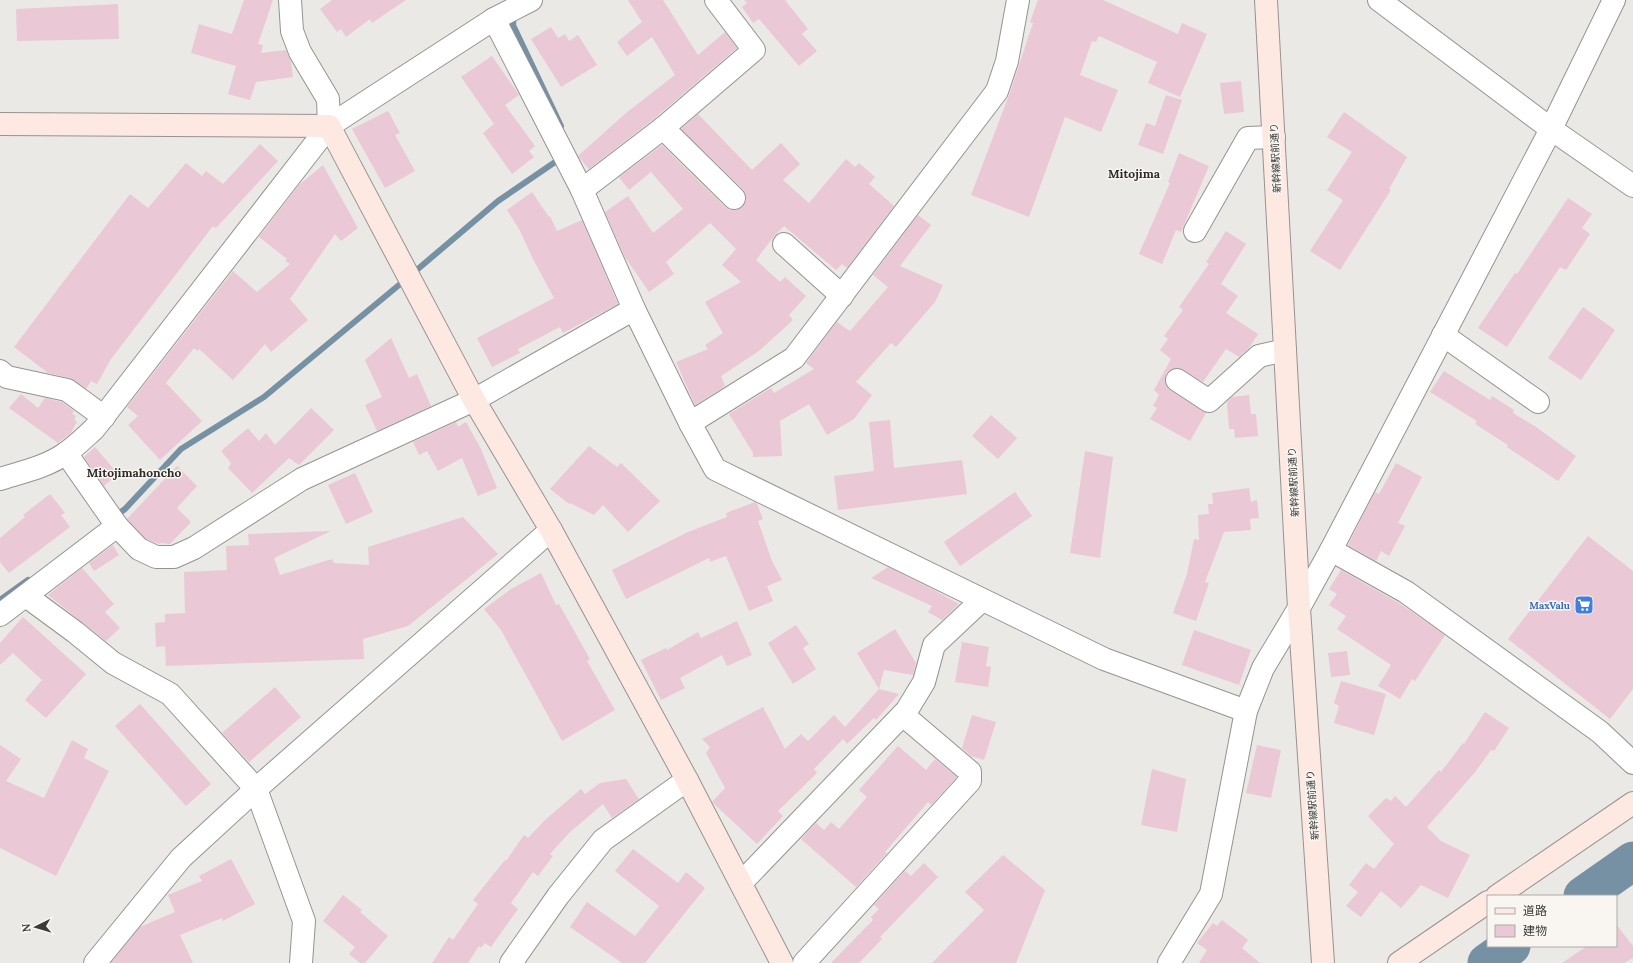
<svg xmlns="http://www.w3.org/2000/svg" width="1633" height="963" font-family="Lora,'Noto Sans JP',serif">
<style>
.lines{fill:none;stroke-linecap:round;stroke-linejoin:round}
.stream{stroke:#7690a4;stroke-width:6}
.river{stroke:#7690a4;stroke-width:39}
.building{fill:#eac8d6}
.street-casing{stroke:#969390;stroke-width:24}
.secondary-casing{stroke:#969390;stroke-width:24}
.street{stroke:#fff;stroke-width:22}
.secondary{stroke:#fde8e2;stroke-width:22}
.labels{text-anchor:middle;stroke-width:3;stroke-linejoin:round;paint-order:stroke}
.street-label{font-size:10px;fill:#3c3b39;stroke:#f9f6f2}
.shop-label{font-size:10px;font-weight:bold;fill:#366cbe;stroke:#f9f6f2;text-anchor:end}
.quarter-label{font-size:12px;font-weight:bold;fill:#2e2c29;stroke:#f9f6f2}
</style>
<rect width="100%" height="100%" fill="#ebe9e5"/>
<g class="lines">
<!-- stream -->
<g class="stream">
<polyline points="514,14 513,25 561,126"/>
<polyline points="412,274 498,201 561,158"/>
<polyline points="114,517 125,509 181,449 264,397 405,280"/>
<polyline points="0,600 28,580"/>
</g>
<!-- river -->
<g class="river">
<polyline points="1583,896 1633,861"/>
<polyline points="1487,963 1511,946"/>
</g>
</g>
<!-- building -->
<g class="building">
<polygon points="244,0 273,0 258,44 263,45 261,53 286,50 291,62 293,77 256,82 250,100 228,94 236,66 191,53 199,24 232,34"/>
<polygon points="332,0 406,0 372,23 370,19 346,37 341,29 337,32 320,9"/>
<polygon points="628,0 663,0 698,55 725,32 737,48 655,118 589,169 578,156 626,113 675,75 652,37 627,56 617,42 642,22"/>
<polygon points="744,0 785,0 808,29 802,34 817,51 799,66 759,19 753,23 742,7 747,3"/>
<polygon points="1038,0 1103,0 1178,34 1182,23 1207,34 1180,97 1148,83 1157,62 1099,36 1096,42 1092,41 1080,75 1118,90 1101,132 1065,117 1029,217 971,195 1009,95 1033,23 1030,22"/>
<polygon points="118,4 119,39 17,41 16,9"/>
<polygon points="551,27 558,38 565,34 569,41 578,35 597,65 561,87 531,39"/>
<polygon points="492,56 519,95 505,105 535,146 529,151 534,157 512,174 483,133 494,124 461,77"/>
<polygon points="1241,81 1244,112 1224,114 1220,83"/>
<polygon points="1166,95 1182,100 1163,154 1138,145 1146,123 1155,126"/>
<polygon points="388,111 400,133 395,135 415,171 385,188 352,129"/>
<polygon points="1344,112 1407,157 1389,189 1391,190 1340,270 1310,251 1343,200 1327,190 1352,152 1327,137"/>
<polygon points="698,114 752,170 781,143 800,164 783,180 809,203 846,159 855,167 859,163 875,177 869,184 894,206 847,268 842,264 836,270 784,226 775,235 756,260 780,282 785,277 806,296 789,315 793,320 759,351 721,376 725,386 695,405 676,362 708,349 705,345 723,333 705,302 741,282 722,265 736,249 710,223 666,262 674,274 649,292 625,257 605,212 628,196 653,233 683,209 651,172 629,190 619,177 662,145 725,207 730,210 737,210 743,206 746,201 746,195 743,189 681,129"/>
<polygon points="260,144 278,161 216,228 213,226 111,359 97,384 91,381 86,389 70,378 48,373 14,347 130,194 148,208 186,163 202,176 206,171 223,184"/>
<polygon points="1179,153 1209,166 1181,232 1176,230 1162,264 1139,254 1170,183 1168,182"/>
<polygon points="323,165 358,228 341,241 335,234 290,299 308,320 271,352 265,344 233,380 199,349 197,351 194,348 166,383 202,421 160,460 128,425 138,416 127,407 233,271 257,292 290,264 285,261 287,259 259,237 299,185"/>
<polygon points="532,192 549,217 550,216 557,231 582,220 618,304 563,333 560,327 518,349 520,353 492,367 477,338 554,298 533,259 519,229 507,210"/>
<polygon points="1568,198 1592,214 1582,228 1590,234 1566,270 1560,267 1507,347 1478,328 1515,273 1517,274"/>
<polygon points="918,215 931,225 900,266 943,285 935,302 896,347 891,343 856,382 872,395 854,419 827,435 809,404 780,421 782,456 753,457 753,453 729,414 771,388 774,393 814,369 806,363 837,322 850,331 888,287 873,275"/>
<polygon points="1226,231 1246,244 1221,284 1238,296 1226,313 1258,334 1249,348 1239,357 1226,349 1203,382 1178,368 1171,369 1166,373 1165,380 1166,386 1170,390 1206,413 1190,441 1150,419 1157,408 1153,406 1159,395 1154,390 1171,359 1160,350 1168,339 1164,336 1183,310 1179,307 1209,264 1206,262"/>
<polygon points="1583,307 1615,330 1581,380 1548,358"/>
<polygon points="391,338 409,378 417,374 431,406 377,431 365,405 382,397 365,360"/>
<polygon points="1444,371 1490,400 1492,396 1514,410 1513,413 1536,427 1576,456 1558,481 1507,447 1508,445 1475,424 1477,421 1430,392"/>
<polygon points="21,394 38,408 45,398 62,402 74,411 72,414 76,416 74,419 77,422 70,434 58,443 9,408"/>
<polygon points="1249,395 1251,414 1256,414 1258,436 1235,438 1234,429 1229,429 1227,402 1232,397"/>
<polygon points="311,408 334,430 299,465 289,458 252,493 228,468 231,463 221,451 248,428 259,441 266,433 275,445"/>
<polygon points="991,415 1017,438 998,459 972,436"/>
<polygon points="890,420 894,468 962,460 967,494 838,510 834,476 874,471 869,422"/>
<polygon points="456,422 458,427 466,422 481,449 497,488 478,496 462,458 438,471 427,451 419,455 413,442"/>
<polygon points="589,446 617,467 621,463 660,501 628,532 603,505 594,515 570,503 569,504 550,489"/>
<polygon points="95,447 118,474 104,486 84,457"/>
<polygon points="1085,451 1113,457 1100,558 1070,553"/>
<polygon points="1396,463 1422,477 1398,523 1405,526 1389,556 1381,551 1376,561 1348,545 1375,492 1379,494"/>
<polygon points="177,466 197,486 177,508 191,522 170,544 161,543 159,544 146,539 127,519"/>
<polygon points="355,473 373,512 346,524 328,485"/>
<polygon points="1249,488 1251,502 1257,500 1259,518 1250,519 1251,530 1224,532 1205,582 1209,583 1196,621 1173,613 1187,574 1194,539 1199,540 1198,515 1209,514 1208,504 1213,504 1212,493"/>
<polygon points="1015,492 1032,516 960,566 944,542"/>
<polygon points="50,494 65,513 61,515 70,527 9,573 0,562 0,538 25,517 23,515"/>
<polygon points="755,502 757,504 763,519 758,521 772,561 782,580 767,586 773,601 749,611 726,556 710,562 709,558 626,599 612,570 688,532 727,517 726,513"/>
<polygon points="463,517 498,554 408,626 363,639 364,659 166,666 165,646 156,647 155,623 165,622 165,614 185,613 184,572 227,570 226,546 249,545 248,534 331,531 274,558 280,575 332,559 334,563 369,565 368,547"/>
<polygon points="1588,536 1633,571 1633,689 1610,719 1508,639"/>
<polygon points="113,545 119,555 94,571 89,563"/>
<polygon points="888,567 934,590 959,604 942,620 928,612 932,606 871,578"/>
<polygon points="82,568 114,604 105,612 120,628 106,641 48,595"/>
<polygon points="1341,570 1399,603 1445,635 1415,681 1412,679 1400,699 1378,686 1391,665 1337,629 1346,616 1329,605 1337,594 1329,589"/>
<polygon points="541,573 556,605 559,604 590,659 587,661 615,710 562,741 501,630 484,609 511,589"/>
<polygon points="23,617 86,674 46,718 25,700 42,680 13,653 0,665 0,643"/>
<polygon points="737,621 752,655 727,666 722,655 680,678 685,688 661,700 641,660 666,648 667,650 698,632 701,638"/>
<polygon points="796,625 809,644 803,648 816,669 793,684 768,643"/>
<polygon points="895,629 916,663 913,675 884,670 879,689 899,694 876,720 874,718 847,744 843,739 814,769 817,773 778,811 783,816 757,844 712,802 725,788 706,753 710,747 702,739 763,707 785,749 801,734 808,741 834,715 845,727 879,689 857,653"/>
<polygon points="1194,630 1251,650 1239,685 1182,665"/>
<polygon points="962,642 989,647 986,666 991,667 988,687 955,682"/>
<polygon points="1347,651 1350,675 1331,677 1328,653"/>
<polygon points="1341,681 1386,694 1374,735 1334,723 1339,706 1334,703"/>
<polygon points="275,687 301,717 249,762 222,733"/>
<polygon points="140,704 211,784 186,806 115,726"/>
<polygon points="1485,712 1509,728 1494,751 1491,750 1476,771 1427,827 1441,841 1470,855 1448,898 1421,885 1401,908 1381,891 1361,917 1346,906 1358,892 1349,885 1366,863 1374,869 1394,844 1368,816 1386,798 1391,801 1395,796 1406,807 1439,770 1441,772 1463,743 1464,744"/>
<polygon points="972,715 996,722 984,760 971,756 962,748"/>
<polygon points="72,740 88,749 84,758 109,771 56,876 0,848 0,745 21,759 6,781 44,798"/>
<polygon points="1257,745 1281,750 1271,798 1246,793"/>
<polygon points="898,746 926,770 935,759 957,777 931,805 928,802 885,852 887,853 856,887 801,839 816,823 824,830 831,822 839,829 867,797 859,790"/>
<polygon points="1152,769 1186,779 1177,832 1141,825"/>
<polygon points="626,779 639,799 612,818 603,804 569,833 550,854 553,856 538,876 533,872 511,903 518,909 491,947 485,943 481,948 479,946 468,963 432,963 449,937 453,940 478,904 473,900 505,860 506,861 524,835 528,838 545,820 581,789 585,794 600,783"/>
<polygon points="633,849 678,883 686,872 705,888 645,963 622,963 570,927 587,902 635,936 659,906 615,871"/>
<polygon points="1003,855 1045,890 1016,963 932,963 984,910 965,892"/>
<polygon points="231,859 255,904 223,921 222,918 180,935 193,963 111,963 140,927 175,912 168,895 202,881 199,876"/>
<polygon points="924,863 938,877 880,937 882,939 859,963 831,963 873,920 871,917 879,909 874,905 905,871 911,876"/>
<polygon points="343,895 362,910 360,912 388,936 365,963 360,963 349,954 355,947 323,921"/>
<polygon points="1222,920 1248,940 1242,948 1260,963 1199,963 1207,950 1197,943 1213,923 1217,926"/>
<polygon points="1616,924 1633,946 1633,958 1624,963 1562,963 1587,946 1616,946"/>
</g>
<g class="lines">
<!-- street casing -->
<g class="street-casing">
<g id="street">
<polyline points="290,0 292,31 300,52 328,99 329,126"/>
<polyline points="1379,0 1551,129 1633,186"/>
<polyline points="494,19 582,190 634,309 690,423 715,469 1104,659 1246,711"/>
<polyline points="663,128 734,198"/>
<polyline points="582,190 663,128 754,50 716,0"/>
<polyline points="1195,231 1248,138 1274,137"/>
<polyline points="784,244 842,296"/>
<polyline points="1443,335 1538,402"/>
<polyline points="0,371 7,377 67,390 104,417"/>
<polyline points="1177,380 1209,401 1259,356 1285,350"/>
<polyline points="690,423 794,358 997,91 1007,61 1018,0"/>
<polyline points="66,453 117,526 139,549 156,557 174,557 194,548 302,479 474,400 634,309"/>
<path d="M0 479C22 472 47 467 66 453 76 446 85 437 94 429L329 126 494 19 531 0"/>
<polyline points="1331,550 1406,592 1600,732 1633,763"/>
<polyline points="26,596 75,632 113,663 170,694 256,789 304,921 301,963"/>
<polyline points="0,615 117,526"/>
<polyline points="741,883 907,710 924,682 934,645 982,600"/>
<polyline points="95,963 181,858 256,789 551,530"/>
<polyline points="511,963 558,896 603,840 687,780"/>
<polyline points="804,963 970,781 970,772 903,715"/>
<polyline points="1169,963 1211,894 1246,711 1263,668 1299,608 1331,550 1551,129 1614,0"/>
</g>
</g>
<!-- secondary casing -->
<g class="secondary-casing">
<g id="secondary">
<polyline points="1266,0 1299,608 1323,963"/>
<polyline points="0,124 329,126 474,400 551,530 687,780 782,963"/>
<polyline points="1497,896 1633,803"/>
<polyline points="1399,963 1488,902"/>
</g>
</g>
<!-- street -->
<use href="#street" class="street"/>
<!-- secondary -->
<use href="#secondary" class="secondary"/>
</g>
<!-- icons -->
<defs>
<g id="supermarket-square" transform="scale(1)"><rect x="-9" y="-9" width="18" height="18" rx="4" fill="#3f7fe0" stroke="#f9f6f2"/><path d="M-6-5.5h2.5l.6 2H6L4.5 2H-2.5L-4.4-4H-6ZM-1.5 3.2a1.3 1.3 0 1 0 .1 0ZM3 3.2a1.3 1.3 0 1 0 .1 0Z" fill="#fff"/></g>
</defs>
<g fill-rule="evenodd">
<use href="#supermarket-square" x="1584" y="605"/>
</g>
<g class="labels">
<!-- street labels -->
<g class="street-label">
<text transform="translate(1275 158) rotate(-93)" y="4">新幹線駅前通り</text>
<text transform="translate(1293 482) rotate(-93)" y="4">新幹線駅前通り</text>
<text transform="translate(1312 805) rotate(-94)" y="4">新幹線駅前通り</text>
</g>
<!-- shop labels -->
<g class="shop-label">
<text x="1570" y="609">MaxValu</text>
</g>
<!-- quarter labels -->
<g class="quarter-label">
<text x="1134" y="178">Mitojima</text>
<text x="134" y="477">Mitojimahoncho</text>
</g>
</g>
<!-- legend -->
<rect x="1487" y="895" width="130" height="52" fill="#f9f6f2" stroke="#adaba8"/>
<rect x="1495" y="908" width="20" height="6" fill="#fde8e2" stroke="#adaba8"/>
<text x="1523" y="915" font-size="12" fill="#3c3b39">道路</text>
<rect x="1495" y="925" width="20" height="12" fill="#eac8d6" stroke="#adaba8"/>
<text x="1523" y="935" font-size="12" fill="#3c3b39">建物</text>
<!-- north arrow -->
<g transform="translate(36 927) rotate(265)" stroke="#f9f6f2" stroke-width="3" paint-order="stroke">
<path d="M0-3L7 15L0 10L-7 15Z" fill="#3c3b39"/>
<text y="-6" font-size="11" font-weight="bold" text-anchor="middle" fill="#3c3b39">N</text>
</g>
</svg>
